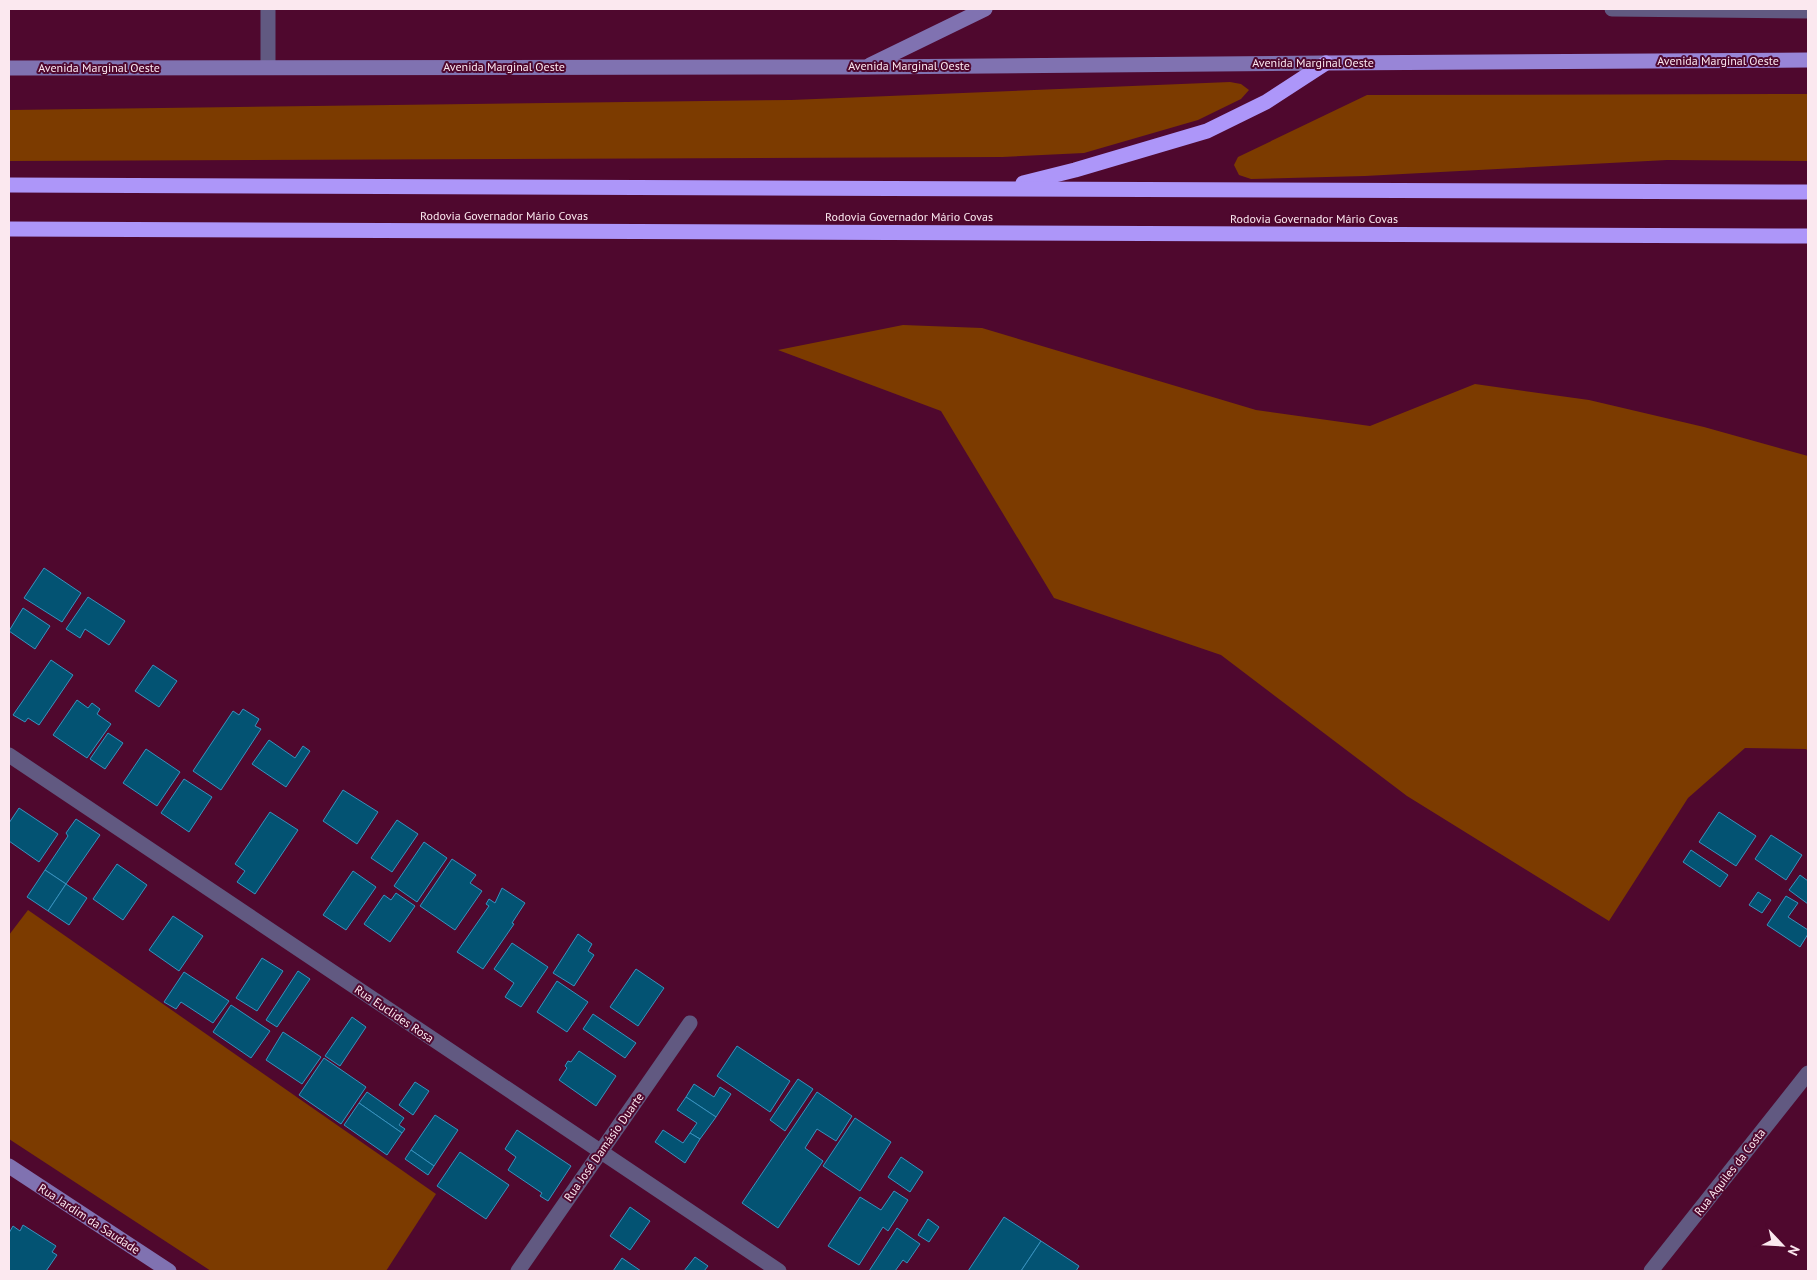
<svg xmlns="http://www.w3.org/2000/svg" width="1817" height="1280" font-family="'PT Sans',sans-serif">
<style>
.green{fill:#7c3b00}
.building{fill:#035373;stroke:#3892be}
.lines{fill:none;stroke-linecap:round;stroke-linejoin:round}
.street{stroke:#615981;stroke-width:15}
.secondary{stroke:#8072b1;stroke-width:15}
.primary{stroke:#9885d7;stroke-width:15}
.highway{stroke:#ad96f9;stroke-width:15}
.labels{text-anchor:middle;stroke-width:4;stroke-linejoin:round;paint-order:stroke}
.street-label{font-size:12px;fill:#fbe8ef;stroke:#4f082e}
</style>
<rect width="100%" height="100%" fill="#4f082e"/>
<!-- green -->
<g class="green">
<polygon points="1230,82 1241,84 1249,90 1241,99 1198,120 1084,153 1002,157 9,161 9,110 791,100"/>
<polygon points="1808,94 1808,161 1667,160 1365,176 1251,179 1239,175 1234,165 1238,157 1367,95"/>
<polygon points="903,325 982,328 1256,410 1370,426 1475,384 1589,400 1704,427 1808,456 1808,751 1806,749 1745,748 1688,798 1609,921 1407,796 1221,655 1054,598 941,411 778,350"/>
<polygon points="28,910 436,1194 386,1271 211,1271 9,1139 9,935"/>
</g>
<!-- building -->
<g class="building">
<polygon points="44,568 81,593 62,622 24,598"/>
<polygon points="88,597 125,621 109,645 85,629 80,638 66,629"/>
<polygon points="23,608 50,626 35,649 9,631"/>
<polygon points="51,660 73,675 39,725 28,718 25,722 13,715"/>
<polygon points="153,665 177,681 159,707 135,691"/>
<polygon points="77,700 88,708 92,703 100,709 97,714 111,724 87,758 53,735"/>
<polygon points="243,709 259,719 255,726 261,729 221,790 193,771 233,711 239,715"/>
<polygon points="108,733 123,743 105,769 90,759"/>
<polygon points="269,740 295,758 303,746 310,751 286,787 252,764"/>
<polygon points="146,749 180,772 157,806 123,783"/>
<polygon points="184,779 212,797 189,832 161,813"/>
<polygon points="343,790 378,812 357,844 323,821"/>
<polygon points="19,808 58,834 39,862 9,841 9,823"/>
<polygon points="270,812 298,830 255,894 237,882 245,871 235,864"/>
<polygon points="1719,812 1756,836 1736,866 1699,842"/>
<polygon points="76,819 100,835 66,884 45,870 68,836 66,833"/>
<polygon points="397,820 418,834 392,872 371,858"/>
<polygon points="1771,835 1802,855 1786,880 1755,859"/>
<polygon points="424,842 447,858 417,902 394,886"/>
<polygon points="1691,850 1728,875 1720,887 1683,862"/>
<polygon points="452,859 476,875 470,883 482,891 455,930 420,906"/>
<polygon points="117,864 147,885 123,920 93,899"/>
<polygon points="45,870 66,884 48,911 27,897"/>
<polygon points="353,871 376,887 346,930 323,915"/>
<polygon points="1800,875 1808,881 1808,904 1789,890"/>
<polygon points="66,884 87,898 69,925 48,911"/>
<polygon points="502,888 525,903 512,923 514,924 483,969 457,952 489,906 486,904 489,899 495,903"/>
<polygon points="1758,892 1771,900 1762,913 1749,905"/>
<polygon points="396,893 415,906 390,942 364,924 384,895 391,900"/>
<polygon points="1786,896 1798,903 1788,917 1808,930 1808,934 1800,947 1767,925"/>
<polygon points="173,916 203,936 179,971 149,950"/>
<polygon points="578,934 592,944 588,951 594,955 574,986 553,973"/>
<polygon points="512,943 548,967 521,1007 505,997 514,983 494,969"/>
<polygon points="262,958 283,971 257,1011 236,998"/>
<polygon points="636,969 664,988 638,1026 610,1007"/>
<polygon points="298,971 310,979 277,1027 266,1020"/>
<polygon points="184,972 229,1001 213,1023 181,1002 176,1009 164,1002"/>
<polygon points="557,981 588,1002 567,1032 537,1012"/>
<polygon points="231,1005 270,1031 251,1058 213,1032"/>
<polygon points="593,1014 636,1043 625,1058 583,1029"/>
<polygon points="352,1017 366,1027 340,1066 325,1056"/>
<polygon points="283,1032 321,1057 302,1084 266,1060"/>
<polygon points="737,1046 790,1081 770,1112 717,1076"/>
<polygon points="579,1051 616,1076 596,1106 559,1080 567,1068 565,1066 568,1061 571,1062"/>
<polygon points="324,1058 366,1087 341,1124 299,1095"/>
<polygon points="798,1079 813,1089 785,1131 770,1120"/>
<polygon points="415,1082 429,1091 413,1115 399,1105"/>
<polygon points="694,1084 714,1097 720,1087 731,1094 716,1117 686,1097"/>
<polygon points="367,1092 404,1118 399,1125 405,1129 402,1133 359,1103"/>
<polygon points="817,1092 852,1116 836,1141 817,1129 805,1148 823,1161 778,1228 742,1203"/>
<polygon points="686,1097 716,1117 700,1139 690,1133 697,1123 677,1110"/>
<polygon points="359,1103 402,1133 387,1155 344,1125"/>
<polygon points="435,1115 458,1130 434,1166 411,1150"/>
<polygon points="855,1118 891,1142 860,1191 823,1166"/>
<polygon points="517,1130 571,1166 548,1201 540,1196 542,1193 508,1170 516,1157 505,1149"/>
<polygon points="663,1130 683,1143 690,1133 700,1139 685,1163 655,1142"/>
<polygon points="411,1150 434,1166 428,1175 405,1159"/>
<polygon points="460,1152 509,1185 486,1219 437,1186"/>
<polygon points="901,1157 923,1172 910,1192 888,1177"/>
<polygon points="894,1191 908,1200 888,1231 883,1227 859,1265 828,1246 860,1197 881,1210"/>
<polygon points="630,1207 650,1221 630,1250 610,1236"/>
<polygon points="1004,1217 1041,1241 1021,1271 968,1271"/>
<polygon points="928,1219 939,1227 929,1242 918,1235"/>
<polygon points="23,1225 56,1246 52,1252 57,1255 46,1271 9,1271 9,1233 13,1226 20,1231"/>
<polygon points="897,1228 920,1244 907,1263 903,1260 895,1271 869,1271"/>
<polygon points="1041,1241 1079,1266 1076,1271 1021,1271"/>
<polygon points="695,1257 708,1266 704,1271 684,1271"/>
<polygon points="622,1258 641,1271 613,1271"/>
</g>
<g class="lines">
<!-- street -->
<g class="street">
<polyline points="1612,9 1808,11"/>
<polyline points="268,67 268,9"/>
<polyline points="9,755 779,1271"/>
<polyline points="518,1271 690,1023"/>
<polyline points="1651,1271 1808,1073"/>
</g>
<!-- secondary -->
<g class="secondary">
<polyline points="870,65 985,9"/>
<polyline points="9,68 866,67 1326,63"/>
<polyline points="9,1166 169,1271"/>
</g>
<!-- primary -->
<polyline class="primary" points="1326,63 1808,60"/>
<!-- highway -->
<g class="highway">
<polyline points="1023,183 1075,170 1207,131 1266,102 1326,63"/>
<polyline points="9,185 1808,192"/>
<polyline points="9,229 1808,236"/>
</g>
</g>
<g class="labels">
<!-- street labels -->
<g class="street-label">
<text x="1718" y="65">Avenida Marginal Oeste</text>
<text x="1313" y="67">Avenida Marginal Oeste</text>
<text x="909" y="70">Avenida Marginal Oeste</text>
<text x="504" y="71">Avenida Marginal Oeste</text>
<text x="99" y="72">Avenida Marginal Oeste</text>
<text x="504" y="220">Rodovia Governador Mário Covas</text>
<text x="909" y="221">Rodovia Governador Mário Covas</text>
<text x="1314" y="223">Rodovia Governador Mário Covas</text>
<text transform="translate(394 1014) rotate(34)" y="4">Rua Euclides Rosa</text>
<text transform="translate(604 1147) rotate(-55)" y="4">Rua José Damásio Duarte</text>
<text transform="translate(1730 1172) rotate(-52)" y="4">Rua Aquiles da Costa</text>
<text transform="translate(89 1219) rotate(33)" y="4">Rua Jardim da Saudade</text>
</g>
</g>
<!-- border -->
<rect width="1817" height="1280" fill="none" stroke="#fbe8ef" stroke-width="20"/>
<!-- north arrow -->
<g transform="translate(1782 1245) rotate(115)" stroke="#4f082e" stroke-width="4" paint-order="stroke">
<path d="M0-4L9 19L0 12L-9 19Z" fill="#fbe8ef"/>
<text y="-8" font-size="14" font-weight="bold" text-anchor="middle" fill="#fbe8ef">N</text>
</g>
</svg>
